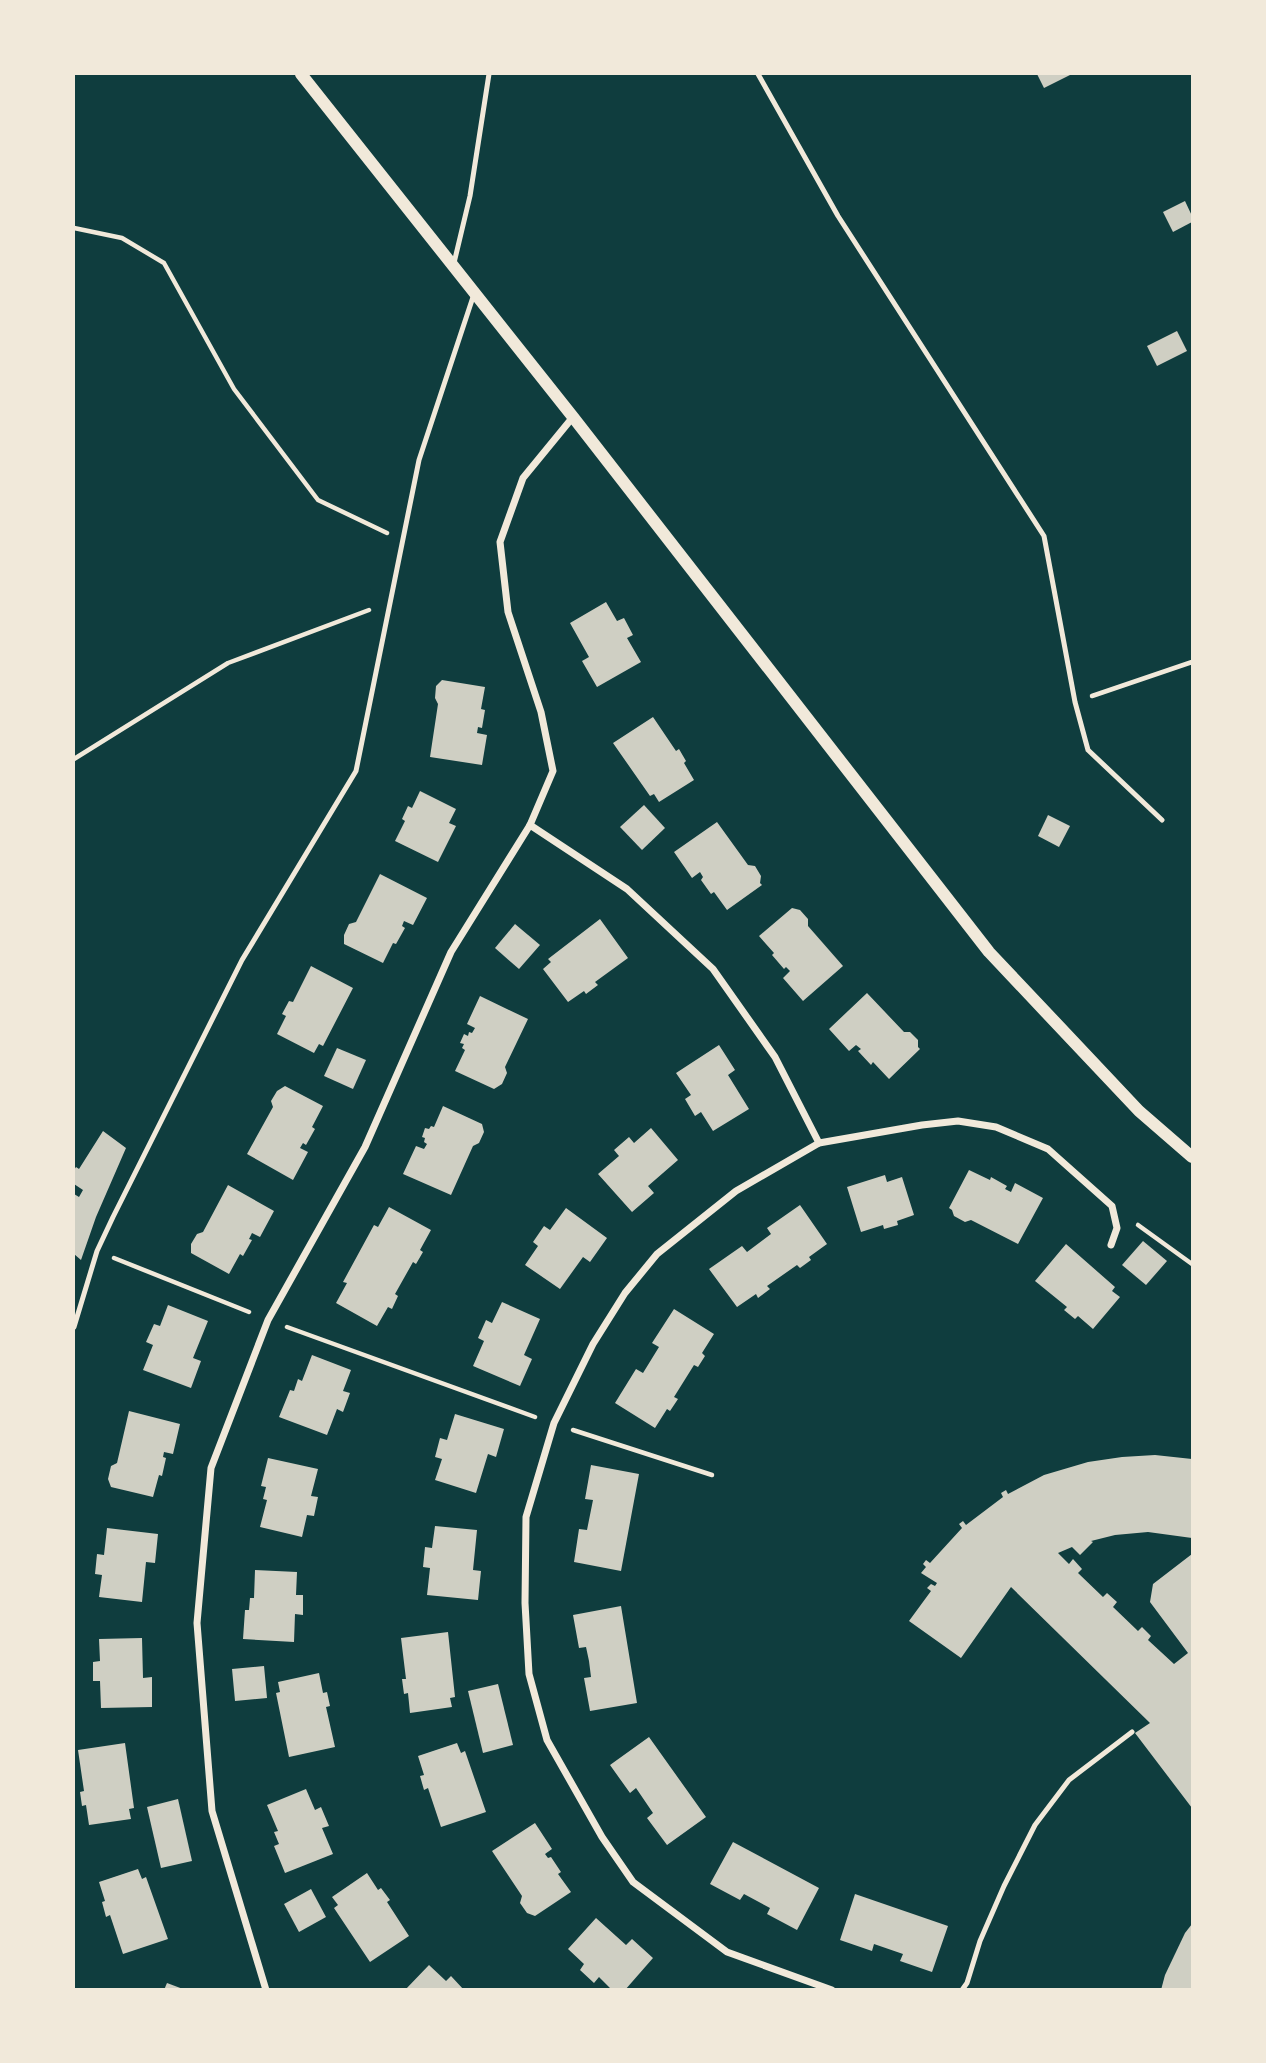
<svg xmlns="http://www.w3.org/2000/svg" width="1266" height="2063" font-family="'Roboto Serif',serif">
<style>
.building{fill:#cfcfc3}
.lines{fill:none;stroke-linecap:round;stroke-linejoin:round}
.path{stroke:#f1e9da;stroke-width:4.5}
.service{stroke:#f1e9da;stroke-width:5}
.minor{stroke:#f1e9da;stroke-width:7}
.tertiary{stroke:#f1e9da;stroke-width:12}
</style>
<rect width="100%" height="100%" fill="#0f3d3e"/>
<!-- building -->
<g class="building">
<polygon points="1037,74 1072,74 1044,88"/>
<polygon points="1185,201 1192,216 1192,222 1173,232 1163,212"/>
<polygon points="1177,331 1187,351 1157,366 1147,346"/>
<polygon points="606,602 617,621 624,618 633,635 627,638 641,662 597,687 582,661 589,657 570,623"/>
<polygon points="442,680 485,687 481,709 485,710 482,728 478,727 477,733 487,735 482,765 430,757 438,704 435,698 436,686"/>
<polygon points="653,717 676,751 679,749 686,761 684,763 694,780 659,802 654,794 650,796 613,743"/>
<polygon points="420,791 456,809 449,823 456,826 438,862 395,841 405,821 402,819 408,806 412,808"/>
<polygon points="644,805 665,828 642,850 620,827"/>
<polygon points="1048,815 1070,826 1059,847 1038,836"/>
<polygon points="717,822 748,865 755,866 761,876 760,883 762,885 727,910 714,892 711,894 701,880 703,877 700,872 692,878 674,852"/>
<polygon points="380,874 427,898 413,925 404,921 402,926 405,928 396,944 393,943 383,963 344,944 344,935 349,924 356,922"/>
<polygon points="792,908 800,910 808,919 808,926 843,966 803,1001 783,978 790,971 786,967 784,969 772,955 774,953 759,936"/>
<polygon points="600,919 628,958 595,982 598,985 586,994 584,991 568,1002 543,969 551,962 548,959"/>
<polygon points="515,924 540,945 519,969 495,948"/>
<polygon points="311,966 353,988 323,1046 319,1044 314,1053 277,1034 286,1016 282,1014 289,1001 293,1002"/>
<polygon points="867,993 904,1032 910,1032 918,1040 918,1047 920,1049 889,1079 873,1062 871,1065 858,1051 861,1049 856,1045 849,1051 829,1029"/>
<polygon points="480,996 528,1019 505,1067 507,1073 502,1084 494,1089 455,1071 465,1050 462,1048 464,1044 460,1043 464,1034 468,1036 469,1032 472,1033 475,1028 467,1024"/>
<polygon points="719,1045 735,1070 728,1075 749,1109 713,1131 701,1112 695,1116 685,1099 691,1095 676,1073"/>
<polygon points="337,1048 366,1060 353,1089 324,1076"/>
<polygon points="285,1086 323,1106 312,1127 315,1129 306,1145 303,1143 300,1148 308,1152 293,1180 247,1154 273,1107 271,1101 277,1091"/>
<polygon points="443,1106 482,1124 484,1132 479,1143 473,1146 451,1195 403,1174 416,1146 424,1149 427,1144 424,1142 425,1138 422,1137 425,1128 429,1129 431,1126 434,1127"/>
<polygon points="651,1128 678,1160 648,1186 654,1193 632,1212 598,1174 619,1156 614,1150 629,1137 634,1143"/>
<polygon points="103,1131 126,1148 96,1217 81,1260 74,1254 74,1194 79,1197 83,1190 74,1184 74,1170 76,1167 79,1169"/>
<polygon points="969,1170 990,1180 991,1177 1007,1186 1005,1189 1011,1192 1015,1183 1043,1198 1018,1244 971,1220 965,1222 954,1216 952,1210 949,1208"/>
<polygon points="885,1175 887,1182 902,1177 914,1215 897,1221 898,1225 884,1229 883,1225 861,1232 847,1187"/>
<polygon points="228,1185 274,1211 260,1237 252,1233 249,1239 252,1240 243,1256 240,1254 229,1274 191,1253 191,1244 197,1234 203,1232"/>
<polygon points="800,1205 827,1244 809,1257 811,1260 800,1268 797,1265 767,1286 770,1289 758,1298 756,1294 737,1307 709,1269 742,1246 747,1252 771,1234 767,1228"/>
<polygon points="389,1207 431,1230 420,1250 423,1252 416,1264 413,1262 395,1294 398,1296 392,1309 388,1307 377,1326 336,1303 347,1283 343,1282 374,1225 378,1227"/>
<polygon points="566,1208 607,1238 590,1262 583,1257 560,1289 525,1265 538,1246 533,1242 544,1226 550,1230"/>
<polygon points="1143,1241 1167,1261 1146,1285 1122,1265"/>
<polygon points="1066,1244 1115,1287 1112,1291 1120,1297 1093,1329 1078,1316 1075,1319 1064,1310 1067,1307 1035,1281"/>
<polygon points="502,1302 540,1319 524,1355 532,1359 520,1386 473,1366 484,1341 478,1338 486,1320 492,1323"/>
<polygon points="168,1305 208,1321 193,1358 201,1361 191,1388 143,1370 153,1345 146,1342 154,1324 160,1326"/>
<polygon points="674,1309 714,1334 702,1353 705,1356 698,1367 694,1365 674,1397 678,1399 670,1411 667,1409 655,1428 615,1403 636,1369 643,1373 659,1347 652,1343"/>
<polygon points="312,1355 351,1370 343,1391 350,1393 343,1412 337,1409 327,1435 279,1417 290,1390 294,1391 298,1379 302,1381"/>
<polygon points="129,1411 180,1424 173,1454 164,1452 163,1457 166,1458 162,1476 159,1475 153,1497 111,1487 108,1479 111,1466 117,1463"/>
<polygon points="455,1414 504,1429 496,1457 488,1454 476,1493 435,1480 442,1459 435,1457 440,1438 447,1440"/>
<polygon points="1155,1455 1192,1459 1192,1538 1148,1532 1115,1535 1091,1541 1093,1542 1080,1555 1072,1547 1058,1553 1069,1564 1073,1559 1082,1569 1078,1573 1103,1597 1107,1593 1117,1602 1113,1607 1138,1631 1142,1627 1151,1636 1148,1640 1174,1664 1188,1653 1150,1602 1153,1584 1192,1554 1192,1808 1135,1733 1150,1723 1011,1587 961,1658 909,1621 931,1591 927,1588 931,1584 935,1586 937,1583 921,1573 926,1567 923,1564 926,1560 930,1563 962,1528 959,1524 963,1521 966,1525 1003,1497 1001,1493 1006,1490 1008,1494 1044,1475 1088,1462 1122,1457"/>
<polygon points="268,1458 318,1469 311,1496 318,1497 314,1516 307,1515 302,1537 260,1527 267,1500 263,1499 266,1487 261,1486"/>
<polygon points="591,1465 639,1474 621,1571 574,1562 579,1529 587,1530 593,1500 585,1499"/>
<polygon points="435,1526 477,1530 473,1570 481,1571 478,1600 427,1595 430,1568 423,1567 425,1547 432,1548"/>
<polygon points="107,1528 158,1534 155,1563 146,1562 142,1602 99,1597 102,1575 95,1574 97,1554 104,1555"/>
<polygon points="255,1570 297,1572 296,1595 303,1595 303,1615 295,1614 294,1642 243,1639 245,1610 249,1610 250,1598 254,1598"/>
<polygon points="621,1606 637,1703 590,1711 584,1678 591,1677 589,1661 586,1647 579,1648 573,1615"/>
<polygon points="448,1632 455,1697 450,1698 452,1707 410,1713 408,1693 404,1694 402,1679 406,1679 401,1638"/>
<polygon points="142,1638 143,1678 152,1677 152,1707 101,1708 100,1681 93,1681 93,1662 100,1661 99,1639"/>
<polygon points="264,1666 267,1698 235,1701 232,1669"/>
<polygon points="319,1673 323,1693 327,1692 330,1706 326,1707 335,1747 289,1757 276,1693 280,1692 278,1682"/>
<polygon points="498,1684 513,1745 483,1753 468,1691"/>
<polygon points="649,1737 706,1817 667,1845 647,1818 653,1813 636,1788 630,1793 610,1765"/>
<polygon points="125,1743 134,1808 129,1809 131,1819 89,1825 86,1805 82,1806 80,1792 84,1791 78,1750"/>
<polygon points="457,1743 461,1753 465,1751 486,1812 441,1827 428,1788 424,1790 420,1776 424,1775 418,1756"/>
<polygon points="306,1789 315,1810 321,1807 329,1826 322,1828 333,1854 285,1873 274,1846 279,1844 274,1832 278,1831 267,1805"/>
<polygon points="178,1799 192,1861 161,1868 147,1807"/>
<polygon points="535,1823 552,1849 545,1854 548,1858 551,1857 561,1872 558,1874 571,1892 535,1916 527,1913 520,1903 522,1896 492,1851"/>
<polygon points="733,1842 819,1888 797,1930 767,1914 770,1908 744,1894 740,1900 710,1884"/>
<polygon points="138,1869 142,1879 146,1877 168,1939 123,1954 110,1915 106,1917 102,1902 105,1901 99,1882"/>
<polygon points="367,1873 378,1890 381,1888 390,1900 387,1902 409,1936 370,1962 334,1908 338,1905 332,1897"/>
<polygon points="311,1889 326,1917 299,1932 284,1904"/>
<polygon points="855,1894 948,1926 932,1972 900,1961 903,1954 874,1944 872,1951 840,1940"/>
<polygon points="596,1918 626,1945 632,1939 653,1958 625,1990 612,1990 599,1977 594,1983 580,1970 584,1964 568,1949"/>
<polygon points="1192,1924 1192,1990 1161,1990 1165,1975 1185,1933"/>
<polygon points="429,1965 446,1981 451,1976 464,1990 405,1990"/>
<polygon points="167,1983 183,1989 183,1990 164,1990"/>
</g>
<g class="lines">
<!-- path -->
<g class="path">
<polyline points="74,228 122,238 164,263 234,389 318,500 387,533"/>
<polyline points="1092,696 1192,662"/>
<polyline points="74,759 228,663 369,610"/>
<polyline points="1138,1225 1192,1264"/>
<polyline points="114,1258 249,1312"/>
<polyline points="287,1327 535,1417"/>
<polyline points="573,1430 712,1475"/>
</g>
<!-- service -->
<g class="service">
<polyline points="758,74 838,216 1044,536 1075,702 1088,750 1162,820"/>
<polyline points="454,263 470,196 489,74"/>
<polyline points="74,1327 97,1251 113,1217 242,960 356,771 419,460 474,294"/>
<polyline points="962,1990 967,1983 980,1941 1004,1886 1035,1825 1069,1780 1132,1732"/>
</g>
<!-- minor -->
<g class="minor">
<polyline points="530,825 627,889 713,969 775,1057 819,1143"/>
<polyline points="266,1990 212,1811 197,1623 211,1468 268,1320 365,1147 451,952 530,825 553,771 541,712 508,612 500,542 523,478 573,417"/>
<polyline points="832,1990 727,1952 633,1882 602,1837 547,1740 529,1674 525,1603 526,1517 554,1423 593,1344 625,1293 657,1254 736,1191 819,1143 922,1125 958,1121 996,1127 1048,1149 1112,1206 1117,1228 1111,1245"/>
</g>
<!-- tertiary -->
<polyline class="tertiary" points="301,74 573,417 989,952 1139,1111 1192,1157"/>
</g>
<!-- border -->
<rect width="1266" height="2063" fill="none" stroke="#f1e9da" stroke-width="150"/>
</svg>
